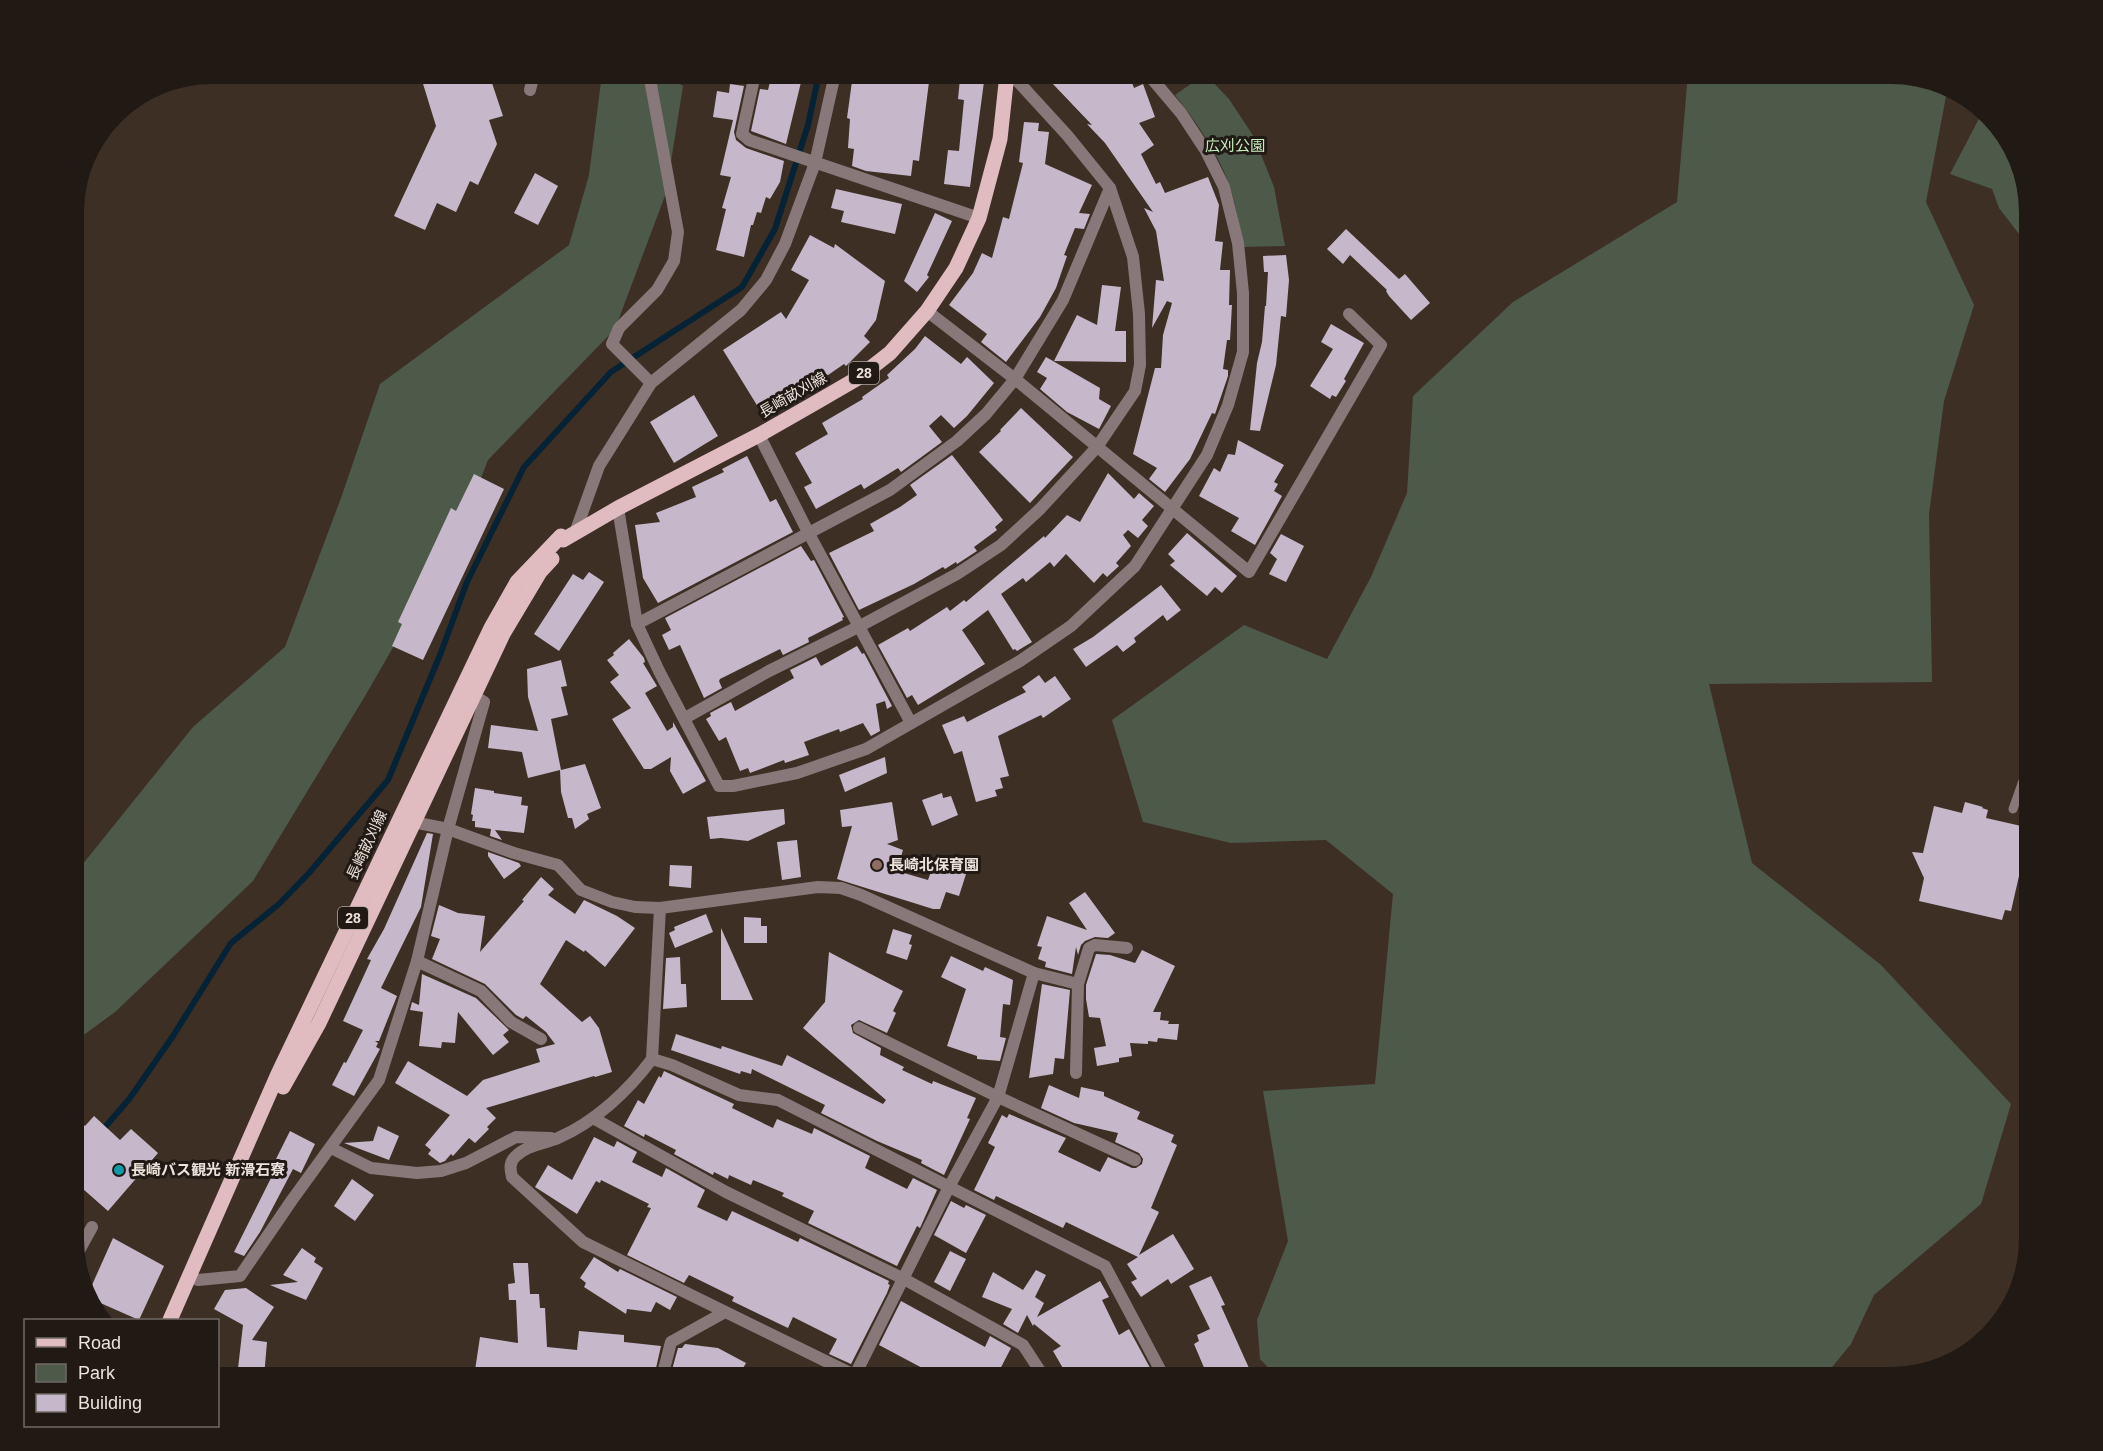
<svg xmlns="http://www.w3.org/2000/svg" width="2103" height="1451" font-family="Helvetica,'Noto Sans JP',sans-serif">
<style>
.green{fill:#4d5a4a}
.lines{fill:none;stroke-linecap:round;stroke-linejoin:round}
.stream{stroke:#062335;stroke-width:6}
.building{fill:#c6b8ca}
.service{stroke:#89787a;stroke-width:9}
.minor{stroke:#89787a;stroke-width:12}
.tertiary{stroke:#89787a;stroke-width:12}
.primary{stroke:#e0bcc1;stroke-width:15}
.education-dot{fill:#8d6e63;stroke:#201914;stroke-width:2}
.culture-dot{fill:#0f9aa8;stroke:#201914;stroke-width:2}
.labels{text-anchor:middle;stroke-width:6;stroke-linejoin:round;paint-order:stroke}
.shield{fill:#201914;stroke:#afa69f;stroke-width:1.5}
.shield-label{font-size:14px;font-weight:bold;fill:#ece2db}
.park-label{font-size:15px;fill:#c6efbe;stroke:#201914}
.street-label{font-size:15px;fill:#ece2db;stroke:#201914}
.poi-label{font-size:15px;font-weight:bold;fill:#ece2db;stroke:#201914;text-anchor:start}
</style>
<rect width="100%" height="100%" fill="#3e2f25"/>
<!-- green -->
<g class="green">
<polygon points="602,74 664,74 683,86 666,193 615,329 488,460 460,531 365,696 253,881 115,1012 74,1042 74,875 193,727 285,647 341,498 380,384 569,245 589,175"/>
<path d="M1205 74 1229 99 1254 137 1274 187 1285 246 1243 247C1240 232 1238 216 1234 201 1225 162 1199 126 1175 95Z"/>
<polygon points="1688,74 1891,74 1947,91 1926,202 1974,305 1944,401 1929,514 1932,682 1709,684 1752,863 1881,965 2011,1104 1981,1204 1874,1295 1851,1344 1824,1377 1277,1377 1260,1359 1257,1320 1288,1241 1263,1091 1375,1084 1393,894 1326,840 1231,843 1143,822 1112,720 1244,625 1327,659 1371,577 1407,493 1413,396 1513,302 1677,202"/>
<polygon points="1982,113 2015,151 2029,212 2029,247 1999,208 1992,189 1950,174"/>
</g>
<g class="lines">
<!-- stream -->
<polyline class="stream" points="100,1133 130,1098 173,1036 231,943 279,904 309,873 388,780 440,655 467,582 524,467 611,372 742,287 775,229 808,125 819,74"/>
</g>
<!-- building -->
<g class="building">
<polygon points="420,74 489,74 503,116 489,120 497,144 478,185 470,181 456,212 437,203 425,230 394,216 436,126"/>
<polygon points="772,74 803,74 786,144 751,131 760,89 768,90"/>
<polygon points="853,74 930,74 919,161 913,160 911,176 866,171 852,166 854,149 848,148 850,119 847,118"/>
<polygon points="968,74 985,74 970,187 944,184 948,150 959,151 964,100 958,99 960,79 967,80"/>
<polygon points="1062,74 1129,74 1134,88 1143,84 1155,117 1139,123 1154,145 1141,154 1156,184 1160,182 1165,193 1208,177 1219,205 1215,241 1223,242 1220,270 1230,270 1229,305 1232,305 1230,340 1227,340 1223,369 1228,370 1228,376 1215,414 1212,413 1190,459 1165,492 1149,479 1157,468 1133,454 1155,368 1161,368 1163,335 1172,303 1167,301 1152,328 1156,280 1164,281 1156,231 1144,208 1153,212 1105,143 1087,124 1092,125 1052,83"/>
<polygon points="730,84 744,86 734,132 736,140 746,148 784,161 780,182 770,199 766,197 761,213 757,212 753,225 751,225 744,257 716,250 726,209 722,208 731,177 720,175 733,120 713,117 717,91 729,93"/>
<polygon points="1024,122 1039,123 1038,131 1049,132 1045,164 1092,185 1079,213 1090,214 1084,229 1075,228 1064,255 1067,256 1056,288 1040,317 1006,362 981,342 987,334 949,305 973,273 982,253 992,258 1003,217 1009,219 1023,163 1019,162"/>
<polygon points="535,173 558,186 538,225 514,213"/>
<polygon points="836,189 902,204 895,234 841,222 844,211 831,208"/>
<polygon points="935,213 952,221 927,275 929,277 917,292 904,281"/>
<polygon points="1346,229 1399,279 1405,274 1430,303 1411,320 1389,296 1386,291 1387,290 1350,255 1343,264 1327,249"/>
<polygon points="810,235 834,248 835,244 885,281 876,320 864,336 870,342 846,366 844,364 818,382 814,376 763,415 723,350 781,312 786,319 809,280 791,270"/>
<polygon points="1286,255 1289,280 1286,317 1281,316 1276,365 1260,431 1250,430 1257,363 1262,342 1265,306 1266,306 1268,272 1264,272 1263,256"/>
<polygon points="1102,285 1121,287 1115,331 1126,331 1126,362 1054,361 1077,315 1097,325"/>
<polygon points="1331,324 1364,343 1344,379 1346,381 1336,397 1332,395 1330,399 1310,386 1333,349 1321,342"/>
<polygon points="925,336 961,364 967,357 994,383 967,416 954,428 941,415 929,426 942,442 901,472 898,468 864,489 861,484 816,509 804,487 812,483 795,453 828,434 822,423 863,399 862,397 889,378 887,375 915,349"/>
<polygon points="1046,357 1100,388 1099,399 1111,406 1099,429 1067,412 1040,389 1047,378 1037,372"/>
<polygon points="694,395 718,436 674,463 650,422"/>
<polygon points="1021,408 1073,457 1030,503 979,452 1001,431 1000,430"/>
<polygon points="1238,440 1284,465 1274,482 1278,484 1274,491 1282,496 1255,545 1231,531 1239,518 1199,496 1214,468 1220,472 1228,454 1235,455"/>
<polygon points="952,455 1003,520 995,527 997,530 974,547 977,551 957,564 956,562 945,569 943,567 914,584 859,610 829,553 874,531 870,524 900,507 917,495 910,485"/>
<polygon points="747,456 770,502 776,499 793,532 658,603 643,578 635,525 660,522 656,513 696,497 692,487 724,472 722,469"/>
<polygon points="1108,473 1134,499 1139,493 1154,506 1142,520 1148,526 1138,538 1128,530 1123,535 1131,546 1116,563 1119,566 1107,577 1103,573 1094,583 1066,554 1054,567 1050,562 1026,582 1023,578 1001,594 1032,642 1017,651 1015,649 1013,650 988,610 962,630 985,664 918,705 912,695 907,698 878,645 908,628 910,631 947,607 950,611 964,600 966,602 1044,536 1045,538 1067,515 1080,522"/>
<polygon points="474,474 504,489 423,660 392,646 402,624 398,622 451,508 456,511"/>
<polygon points="1187,533 1237,576 1222,593 1215,587 1207,596 1170,565 1175,561 1168,554"/>
<polygon points="1281,534 1304,546 1286,582 1269,574 1277,559 1270,553"/>
<polygon points="801,546 811,561 814,560 844,617 842,618 843,620 808,638 809,642 783,655 780,649 720,679 719,681 722,688 704,698 680,645 669,650 662,635 671,630 665,618"/>
<polygon points="589,572 604,582 559,651 534,634 573,574 583,580"/>
<polygon points="1161,585 1181,610 1167,621 1163,615 1134,638 1136,642 1123,652 1117,645 1086,667 1073,649 1093,637"/>
<polygon points="629,639 644,658 645,662 643,663 657,686 645,693 667,731 673,727 673,722 706,781 683,794 670,771 671,757 651,769 644,769 612,719 631,708 610,682 619,675 607,660 614,655 613,653"/>
<polygon points="857,646 862,654 864,653 892,706 887,709 885,701 876,704 880,731 871,736 863,723 840,732 839,729 804,742 809,755 785,763 784,760 750,773 748,768 740,771 726,737 719,741 706,719 711,716 710,713 731,702 735,711 794,678 790,670 816,657 821,666"/>
<polygon points="561,660 567,686 561,687 568,715 551,719 561,770 585,764 601,808 587,814 589,819 575,829 572,818 568,818 561,792 560,770 528,778 522,752 488,748 491,725 538,731 528,697 527,669"/>
<polygon points="1039,675 1045,683 1055,676 1071,699 1043,718 1041,715 998,736 1009,776 1000,778 1003,788 995,790 997,796 976,802 962,751 954,754 942,725 964,716 967,722 1002,704 1026,692 1022,687"/>
<polygon points="885,757 887,773 845,792 839,775"/>
<polygon points="475,788 494,791 494,793 522,797 521,805 528,806 524,833 495,830 502,840 490,836 491,829 475,827 475,821 472,821 473,815 471,814"/>
<polygon points="942,793 943,798 951,796 958,815 932,826 922,800"/>
<polygon points="892,802 898,840 887,844 903,850 897,871 928,880 935,860 967,871 959,896 946,892 940,909 933,909 837,879 852,826 842,827 840,810"/>
<polygon points="1965,802 1983,807 1982,808 1988,810 1986,818 2030,828 2011,911 2005,910 2002,920 1919,901 1924,878 1912,852 1923,853 1934,806 1962,813"/>
<polygon points="784,809 785,824 748,841 721,838 710,839 707,817"/>
<polygon points="427,833 433,834 421,907 381,988 397,996 379,1041 375,1041 378,1043 376,1047 380,1049 354,1096 332,1085 344,1062 346,1063 363,1030 343,1021 371,960 367,959 384,929"/>
<polygon points="797,840 801,877 782,880 777,842"/>
<polygon points="488,852 519,863 521,866 504,879 488,856"/>
<polygon points="670,865 692,866 691,888 669,886"/>
<polygon points="541,877 554,889 548,895 575,914 584,900 617,916 635,928 605,967 585,950 584,952 566,940 540,984 582,1022 590,1016 599,1028 612,1072 595,1077 594,1076 486,1108 496,1118 487,1127 489,1129 475,1143 469,1138 453,1156 451,1154 445,1161 440,1163 428,1154 431,1150 425,1145 450,1115 395,1083 408,1061 467,1096 483,1080 540,1062 536,1049 555,1044 546,1032 526,1016 523,1019 516,1015 485,984 432,959 440,939 431,936 439,905 458,913 485,916 480,952 524,901 522,900"/>
<polygon points="1085,892 1115,933 1108,938 1095,937 1085,941 1081,945 1078,955 1076,947 1072,974 1045,967 1046,962 1038,959 1042,947 1037,946 1047,916 1087,930 1069,903"/>
<polygon points="706,914 713,932 675,948 669,933 675,930 674,927"/>
<polygon points="744,917 761,918 761,926 767,926 767,943 744,943"/>
<polygon points="721,928 753,1000 721,1000"/>
<polygon points="893,929 912,935 909,944 912,945 907,960 886,953"/>
<polygon points="1142,950 1175,966 1153,1012 1161,1012 1160,1020 1169,1021 1168,1024 1179,1024 1177,1040 1158,1038 1157,1042 1148,1041 1148,1044 1130,1043 1132,1056 1119,1058 1119,1062 1097,1066 1094,1048 1106,1046 1100,1018 1089,1017 1086,999 1086,985 1096,954 1110,955 1135,963"/>
<polygon points="829,952 903,991 893,1011 896,1013 887,1033 859,1020 851,1025 853,1033 881,1048 880,1055 904,1067 902,1070 932,1084 933,1081 976,1098 967,1118 970,1119 944,1175 921,1163 922,1160 877,1141 821,1113 825,1105 752,1069 751,1074 741,1071 740,1074 671,1050 676,1034 721,1049 722,1046 782,1066 787,1055 883,1104 886,1100 803,1028 825,1002"/>
<polygon points="951,956 983,971 985,967 1013,980 1010,1005 1003,1004 1000,1037 1006,1038 1000,1061 977,1059 977,1056 947,1046 966,989 941,977"/>
<polygon points="680,957 681,984 686,984 687,1007 663,1009 666,958"/>
<polygon points="422,974 476,998 509,1030 503,1035 509,1042 493,1055 458,1012 455,1043 442,1042 441,1048 419,1046 423,1012 410,1010 412,1002 419,1005"/>
<polygon points="1042,984 1070,990 1064,1059 1055,1058 1053,1074 1029,1078"/>
<polygon points="664,1071 734,1104 732,1108 773,1128 777,1119 812,1134 814,1128 870,1156 865,1168 907,1189 913,1178 937,1190 920,1228 917,1226 897,1266 808,1223 814,1211 782,1196 784,1193 753,1180 751,1185 729,1175 728,1179 714,1172 713,1175 674,1154 676,1150 645,1134 644,1137 624,1126 638,1100 644,1104 659,1076 661,1078"/>
<polygon points="1049,1085 1079,1098 1081,1087 1104,1092 1104,1096 1140,1112 1137,1119 1174,1135 1171,1142 1177,1145 1151,1208 1159,1212 1139,1255 1173,1234 1194,1269 1171,1284 1168,1279 1141,1297 1131,1282 1137,1279 1127,1264 1138,1257 1066,1222 1063,1228 996,1196 994,1200 974,1190 995,1147 988,1143 1002,1115 1007,1118 1009,1114 1066,1138 1058,1152 1100,1172 1108,1157 1132,1168 1136,1168 1142,1164 1143,1159 1139,1153 1115,1142 1118,1133 1074,1123 1041,1108"/>
<polygon points="74,1116 85,1126 94,1116 120,1140 131,1129 158,1153 108,1211 74,1181"/>
<polygon points="378,1126 399,1136 389,1160 344,1143 373,1141"/>
<polygon points="290,1131 315,1144 301,1173 293,1169 260,1232 244,1256 234,1252 279,1162 275,1161"/>
<polygon points="594,1137 614,1147 617,1141 637,1152 632,1162 662,1177 666,1168 705,1190 697,1207 727,1221 732,1211 798,1242 800,1238 889,1281 888,1284 890,1285 887,1293 851,1364 829,1354 837,1339 793,1317 788,1328 732,1301 734,1297 689,1275 684,1283 627,1255 651,1208 647,1207 649,1204 601,1180 600,1183 596,1181 577,1214 535,1187 548,1165 572,1180"/>
<polygon points="352,1179 374,1195 355,1221 334,1206"/>
<polygon points="951,1201 964,1208 966,1205 986,1215 966,1253 934,1235"/>
<polygon points="113,1238 164,1266 139,1320 89,1298 88,1294"/>
<polygon points="302,1248 316,1258 314,1262 323,1268 306,1300 270,1285 298,1282 283,1275"/>
<polygon points="950,1251 966,1259 950,1291 934,1282"/>
<polygon points="594,1257 618,1272 620,1269 677,1297 670,1310 656,1302 651,1312 627,1309 626,1314 584,1287 586,1283 580,1278"/>
<polygon points="513,1263 528,1263 530,1294 539,1294 540,1308 545,1308 547,1347 577,1350 579,1331 624,1335 624,1342 661,1346 654,1377 507,1377 493,1375 492,1377 474,1377 480,1337 518,1343 516,1300 509,1300 508,1284 515,1283"/>
<polygon points="1036,1270 1046,1275 1035,1297 1044,1303 1037,1317 1100,1281 1109,1297 1102,1300 1119,1335 1129,1329 1155,1377 1068,1377 1053,1351 1061,1346 1034,1324 1033,1326 1027,1315 1018,1333 1003,1324 1012,1309 982,1297 993,1272 1023,1290"/>
<polygon points="1211,1276 1225,1305 1221,1306 1253,1377 1208,1377 1194,1344 1199,1341 1197,1335 1210,1329 1189,1286"/>
<polygon points="246,1288 274,1307 252,1340 267,1342 264,1377 237,1377 243,1325 214,1309 225,1290"/>
<polygon points="901,1301 985,1347 990,1336 1011,1348 996,1377 922,1377 926,1370 879,1345"/>
<polygon points="685,1344 718,1348 746,1363 738,1377 670,1377 678,1348 682,1348"/>
</g>
<g class="lines">
<!-- service -->
<polyline class="service" points="2013,809 2029,764"/>
<!-- minor -->
<g class="minor">
<polyline points="649,74 678,232 674,261 657,290 619,328 612,344 651,383"/>
<polyline points="755,74 742,134 749,140 979,218"/>
<polyline points="530,90 534,74"/>
<polyline points="927,311 1015,379 1249,572 1381,345 1349,314"/>
<polyline points="759,435 808,532 911,723"/>
<polyline points="618,508 637,624 659,671 719,786 733,786 797,773 866,749 1020,661 1071,626 1135,566 1207,455 1228,405 1243,352 1243,293 1238,243 1224,187 1206,151 1181,113 1148,74"/>
<polyline points="575,533 599,466 651,383 741,310 766,280 785,244 815,163 835,74"/>
<polyline points="637,624 890,490 957,441 986,414 1015,379 1063,300 1110,188"/>
<polyline points="685,718 769,671 860,626 957,574 1001,545 1040,509 1097,447 1135,391 1140,365 1139,314 1133,257 1110,188 1067,135 1011,74"/>
<polyline points="413,822 448,829 514,853 558,865 581,890 612,902 635,907 660,908 818,887 841,888 861,895 1034,973 998,1097 949,1187 854,1377"/>
<path d="M660 908 652 1059C628 1091 595 1122 558 1138 544 1144 527 1145 516 1156 509 1162 510 1169 512 1177L583 1242 858 1377"/>
<polyline points="417,961 481,991 511,1022 541,1039"/>
<polyline points="1034,973 1078,984"/>
<polyline points="859,1028 998,1097 1135,1160"/>
<polyline points="652,1059 672,1065 739,1095 778,1100 1105,1266 1164,1377"/>
<polyline points="1076,1073 1078,984 1089,948 1095,945 1127,948"/>
<polyline points="593,1118 726,1192 904,1279 1023,1345 1044,1377"/>
<polyline points="331,1148 371,1168 417,1173 441,1171 466,1163 516,1137 551,1138"/>
<polyline points="76,1256 92,1227"/>
<polyline points="198,1280 240,1276 292,1200 379,1080 417,961 448,829 484,702 474,696"/>
<polyline points="662,1377 671,1342 725,1312"/>
</g>
<!-- tertiary -->
<polyline class="tertiary" points="2029,914 2026,954 2029,986"/>
<!-- primary -->
<g class="primary">
<polyline points="283,1087 319,1023 503,634 540,572 552,559"/>
<polyline points="170,1320 278,1074 491,628 517,582 561,536 563,540 618,508 759,435 815,403 858,378 890,353 927,311 956,268 979,218 1000,139 1007,74"/>
</g>
</g>
<!-- markers -->
<circle class="education-dot" cx="877" cy="865" r="6"/>
<circle class="culture-dot" cx="119" cy="1170" r="6"/>
<g class="labels">
<!-- shield labels -->
<g class="shield">
<rect x="849" y="362" width="30" height="22" rx="4.5"/>
<rect x="338" y="907" width="30" height="22" rx="4.5"/>
</g>
<g class="shield-label">
<text x="864" y="378">28</text>
<text x="353" y="923">28</text>
</g>
<!-- park labels -->
<g class="park-label">
<text x="1235" y="151">広刈公園</text>
</g>
<!-- street labels -->
<g class="street-label">
<text transform="translate(793 395) rotate(-30)" y="5">長崎畝刈線</text>
<text transform="translate(367 845) rotate(-65)" y="5">長崎畝刈線</text>
</g>
<!-- poi labels -->
<g class="poi-label">
<text x="889" y="870">長崎北保育園</text>
<text x="131" y="1175">長崎バス観光 新滑石寮</text>
</g>
</g>
<!-- crop -->
<path d="M0 0H2103V1451H0ZM212 84H1891A128 128 0 0 1 2019 212V1239A128 128 0 0 1 1891 1367H212A128 128 0 0 1 84 1239V212A128 128 0 0 1 212 84Z" fill="#201914" fill-rule="evenodd"/>
<!-- legend -->
<rect x="24" y="1319" width="195" height="108" fill="#201914" stroke="#726964" stroke-width="1.5"/>
<rect x="36" y="1338" width="30" height="9" fill="#e0bcc1" stroke="#726964" stroke-width="1.5"/>
<text x="78" y="1349" font-size="18" fill="#ece2db">Road</text>
<rect x="36" y="1364" width="30" height="18" fill="#4d5a4a" stroke="#726964" stroke-width="1.5"/>
<text x="78" y="1379" font-size="18" fill="#ece2db">Park</text>
<rect x="36" y="1394" width="30" height="18" fill="#c6b8ca" stroke="#726964" stroke-width="1.5"/>
<text x="78" y="1409" font-size="18" fill="#ece2db">Building</text>
</svg>
